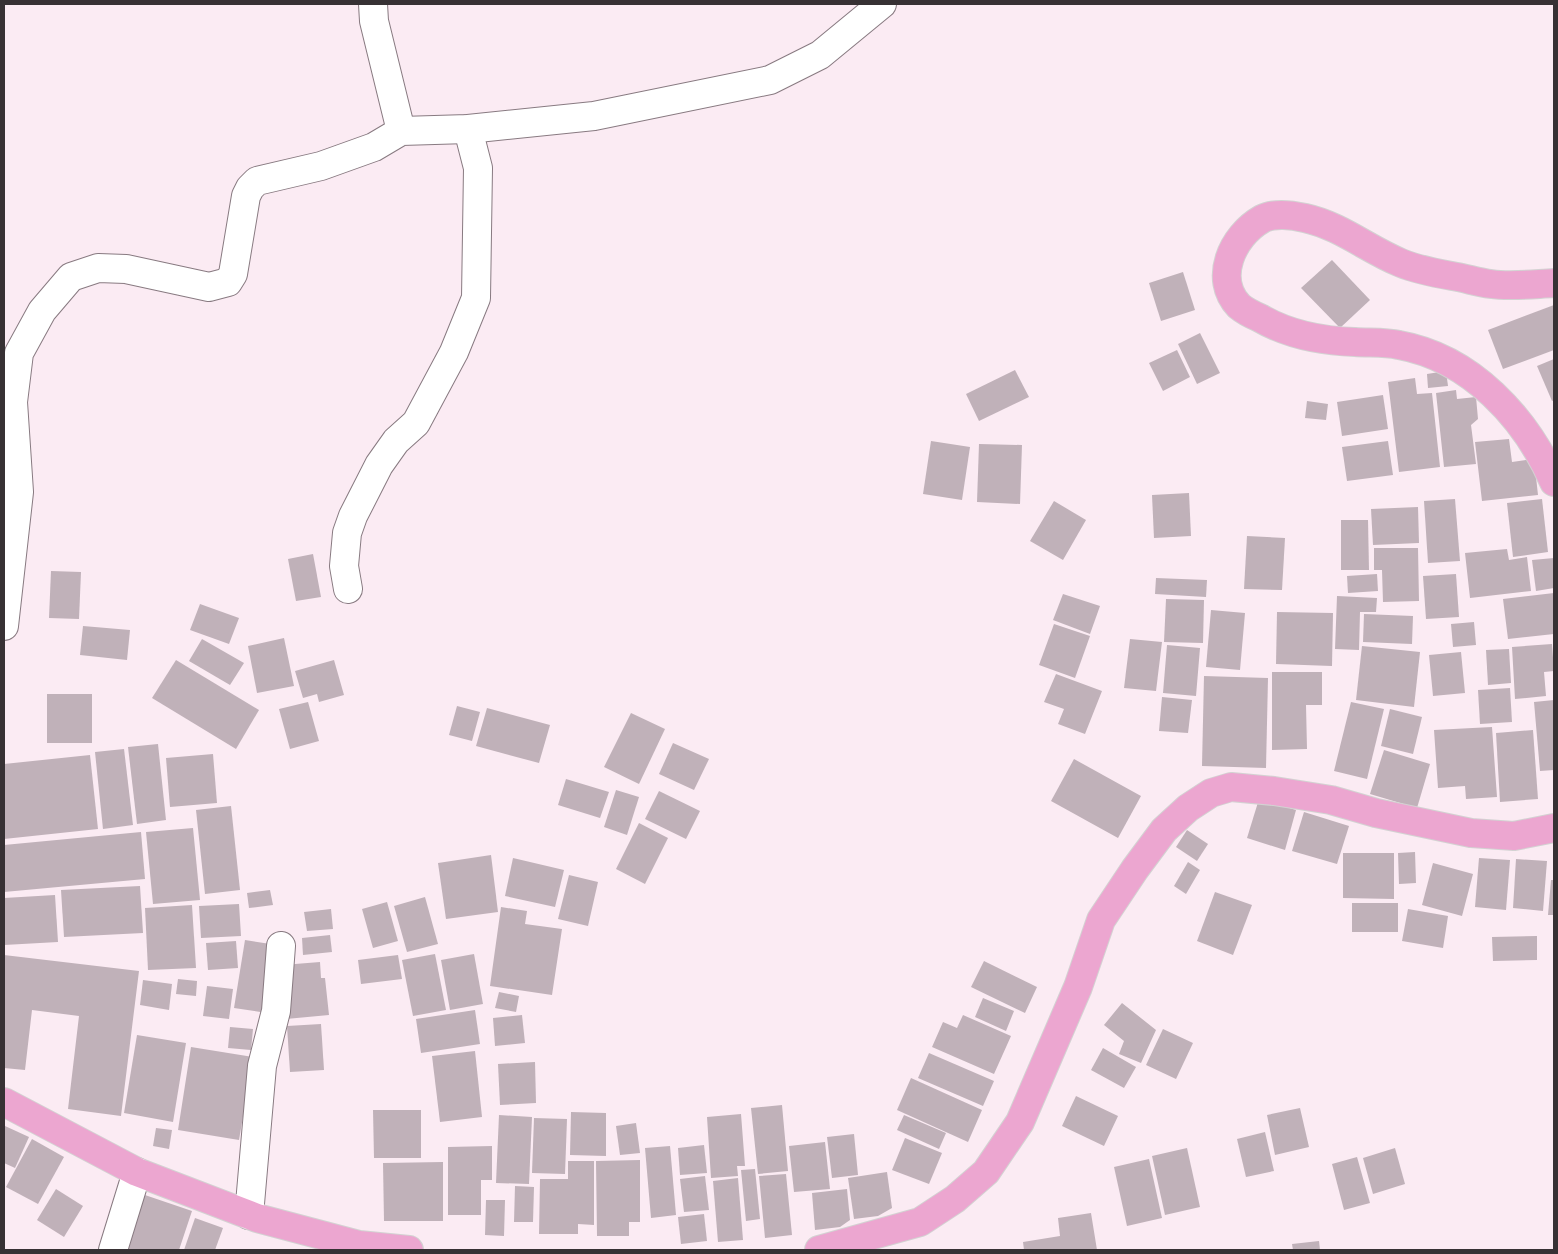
<svg xmlns="http://www.w3.org/2000/svg" width="1558" height="1254" font-family="Signika,sans-serif">
<style>
.building{fill:#c0b1b9}
.lines{fill:none;stroke-linecap:round;stroke-linejoin:round}
.minor-casing{stroke:#887a81;stroke-width:30}
.major-casing{stroke:#d3d2d2;stroke-width:30}
.minor{stroke:#fff;stroke-width:28}
.major{stroke:#eca6d0;stroke-width:28}
</style>
<rect width="100%" height="100%" fill="#fbebf3"/>
<!-- building -->
<g class="building">
<polygon points="1332,260 1370,300 1340,328 1301,288"/>
<polygon points="1183,272 1195,310 1161,321 1149,283"/>
<polygon points="1554,305 1554,350 1503,369 1488,330"/>
<polygon points="1200,333 1220,373 1197,384 1178,344"/>
<polygon points="1177,350 1190,377 1163,391 1149,363"/>
<polygon points="1554,359 1554,400 1552,401 1537,366"/>
<polygon points="1015,370 1029,397 979,421 966,394"/>
<polygon points="1446,371 1448,386 1428,388 1427,374"/>
<polygon points="1415,378 1417,394 1432,393 1440,467 1399,472 1388,382"/>
<polygon points="1456,390 1457,399 1476,397 1478,419 1471,425 1476,464 1444,467 1436,393"/>
<polygon points="1383,395 1388,429 1342,436 1337,402"/>
<polygon points="1307,401 1328,404 1326,420 1305,418"/>
<polygon points="1509,439 1512,462 1534,459 1538,495 1482,501 1475,442"/>
<polygon points="931,441 970,447 962,500 923,494"/>
<polygon points="1388,441 1393,475 1347,481 1342,447"/>
<polygon points="979,444 1022,445 1020,504 977,502"/>
<polygon points="1189,493 1191,536 1154,538 1152,495"/>
<polygon points="1455,499 1460,561 1428,563 1424,501"/>
<polygon points="1542,499 1548,552 1513,557 1507,503"/>
<polygon points="1054,501 1086,520 1063,560 1030,541"/>
<polygon points="1418,507 1419,543 1373,545 1371,509"/>
<polygon points="1341,520 1368,520 1369,570 1341,570"/>
<polygon points="1247,536 1285,538 1282,590 1244,589"/>
<polygon points="1374,548 1418,548 1419,601 1383,602 1382,570 1374,570"/>
<polygon points="1507,549 1509,560 1527,557 1531,591 1470,598 1465,553"/>
<polygon points="313,554 321,597 296,601 288,559"/>
<polygon points="1554,558 1554,588 1536,591 1532,560"/>
<polygon points="51,571 81,572 79,619 49,618"/>
<polygon points="1377,574 1378,591 1348,593 1347,576"/>
<polygon points="1456,574 1459,617 1426,619 1423,576"/>
<polygon points="1156,578 1207,580 1206,597 1155,594"/>
<polygon points="1554,593 1554,634 1508,639 1503,599"/>
<polygon points="1063,594 1100,606 1090,634 1053,620"/>
<polygon points="1337,596 1377,598 1376,612 1360,612 1359,650 1335,649"/>
<polygon points="1166,599 1204,600 1203,643 1164,642"/>
<polygon points="200,604 239,618 229,644 190,630"/>
<polygon points="1211,610 1245,613 1240,670 1206,667"/>
<polygon points="1277,612 1333,613 1332,666 1276,664"/>
<polygon points="1364,614 1413,616 1412,644 1363,642"/>
<polygon points="1474,622 1476,645 1453,647 1451,624"/>
<polygon points="1054,624 1090,636 1075,678 1039,665"/>
<polygon points="83,626 130,630 127,660 80,655"/>
<polygon points="284,638 294,686 257,693 248,646"/>
<polygon points="202,639 244,663 230,685 189,661"/>
<polygon points="1130,639 1162,642 1156,691 1124,688"/>
<polygon points="1552,644 1554,671 1544,672 1546,696 1515,699 1512,647"/>
<polygon points="1167,645 1200,648 1196,696 1163,693"/>
<polygon points="1362,646 1420,652 1414,707 1356,700"/>
<polygon points="1509,649 1511,683 1488,685 1486,650"/>
<polygon points="1461,652 1465,693 1433,696 1429,655"/>
<polygon points="176,660 259,710 236,749 152,698"/>
<polygon points="334,660 344,695 319,702 317,694 303,698 295,671"/>
<polygon points="1272,672 1322,672 1322,705 1306,705 1307,749 1272,750"/>
<polygon points="1056,674 1102,691 1085,734 1058,724 1064,709 1044,702"/>
<polygon points="1204,676 1268,678 1266,768 1202,766"/>
<polygon points="1510,688 1512,722 1480,724 1478,690"/>
<rect x="47" y="694" width="45" height="49"/>
<polygon points="1162,697 1192,700 1188,733 1159,731"/>
<polygon points="1554,700 1554,770 1540,771 1534,702"/>
<polygon points="308,702 319,741 290,749 279,709"/>
<polygon points="1351,702 1384,709 1367,779 1334,771"/>
<polygon points="457,706 480,712 472,741 449,735"/>
<polygon points="487,708 550,725 539,763 476,746"/>
<polygon points="1390,709 1422,717 1413,754 1381,746"/>
<polygon points="631,713 665,729 639,784 604,767"/>
<polygon points="1492,727 1497,797 1466,799 1465,786 1438,788 1434,730"/>
<polygon points="1533,730 1538,799 1500,802 1496,733"/>
<polygon points="673,743 709,759 694,790 659,774"/>
<polygon points="158,744 166,820 137,824 128,747"/>
<polygon points="124,749 133,825 103,829 95,752"/>
<polygon points="1384,750 1430,764 1417,808 1370,794"/>
<polygon points="213,754 217,803 170,807 166,758"/>
<polygon points="90,755 98,829 4,839 4,764"/>
<polygon points="1074,759 1141,796 1118,838 1051,801"/>
<polygon points="566,779 609,792 600,818 558,805"/>
<polygon points="616,790 639,797 627,835 604,827"/>
<polygon points="659,791 700,811 686,839 645,819"/>
<polygon points="1259,799 1296,810 1285,850 1247,838"/>
<polygon points="231,806 240,890 205,894 196,810"/>
<polygon points="1304,812 1349,826 1337,864 1292,851"/>
<polygon points="639,823 668,838 645,884 616,869"/>
<polygon points="193,828 200,900 153,904 146,832"/>
<polygon points="1187,830 1208,844 1197,861 1176,847"/>
<polygon points="141,832 145,879 4,892 4,845"/>
<polygon points="1415,852 1416,883 1399,884 1398,853"/>
<polygon points="1343,853 1394,853 1394,899 1343,898"/>
<polygon points="491,855 498,912 446,919 438,863"/>
<polygon points="513,858 564,870 555,907 505,896"/>
<polygon points="1479,858 1510,860 1506,910 1475,907"/>
<polygon points="1516,859 1547,861 1543,911 1513,908"/>
<polygon points="1188,862 1200,870 1186,894 1174,886"/>
<polygon points="1433,863 1473,874 1462,916 1422,905"/>
<polygon points="569,875 598,882 588,926 558,919"/>
<polygon points="1551,880 1554,880 1554,915 1548,915"/>
<polygon points="140,886 143,933 64,937 61,890"/>
<polygon points="270,890 273,905 249,908 247,893"/>
<polygon points="1215,892 1252,905 1233,955 1197,941"/>
<polygon points="55,895 58,942 4,945 4,898"/>
<polygon points="425,897 438,944 407,952 394,906"/>
<polygon points="387,902 398,941 373,948 362,909"/>
<rect x="1352" y="903" width="46" height="29"/>
<polygon points="239,904 241,936 201,938 199,906"/>
<polygon points="192,905 196,968 148,970 145,908"/>
<polygon points="501,907 527,911 525,924 562,929 552,995 490,986"/>
<polygon points="331,909 333,929 307,931 304,912"/>
<polygon points="1408,909 1448,916 1443,948 1402,941"/>
<polygon points="330,935 332,952 303,955 302,938"/>
<polygon points="1537,936 1537,960 1493,961 1492,937"/>
<polygon points="245,940 277,945 267,1013 234,1008"/>
<polygon points="236,941 238,968 208,970 206,943"/>
<polygon points="435,954 446,1010 413,1016 402,960"/>
<polygon points="474,954 483,1004 450,1010 441,960"/>
<polygon points="4,955 139,971 121,1116 68,1109 79,1016 32,1010 25,1070 4,1068"/>
<polygon points="398,955 402,979 361,984 358,960"/>
<polygon points="984,961 1037,987 1025,1013 971,987"/>
<polygon points="320,962 321,978 325,978 329,1015 286,1019 282,972 295,964"/>
<polygon points="178,979 197,981 196,996 176,994"/>
<polygon points="143,980 172,984 169,1010 140,1005"/>
<polygon points="207,986 233,989 229,1019 203,1016"/>
<polygon points="499,992 519,996 516,1012 495,1008"/>
<polygon points="983,998 1014,1011 1006,1031 975,1017"/>
<polygon points="1122,1003 1156,1030 1141,1063 1119,1054 1124,1041 1104,1025"/>
<polygon points="475,1010 480,1044 421,1053 416,1019"/>
<polygon points="522,1015 525,1043 495,1046 493,1018"/>
<polygon points="963,1015 1011,1036 994,1074 932,1047 943,1022 957,1028"/>
<polygon points="321,1024 324,1070 290,1072 287,1026"/>
<polygon points="230,1027 253,1029 251,1050 228,1048"/>
<polygon points="1163,1029 1193,1043 1176,1079 1146,1065"/>
<polygon points="137,1035 186,1043 173,1122 124,1113"/>
<polygon points="191,1047 253,1057 239,1140 178,1130"/>
<polygon points="1103,1048 1136,1067 1124,1088 1091,1070"/>
<polygon points="475,1051 482,1117 440,1122 432,1056"/>
<polygon points="929,1053 994,1081 983,1106 918,1078"/>
<polygon points="535,1062 536,1103 500,1105 498,1064"/>
<polygon points="911,1078 982,1110 968,1142 897,1110"/>
<polygon points="1076,1096 1118,1116 1104,1146 1062,1126"/>
<polygon points="782,1105 788,1171 758,1174 751,1108"/>
<polygon points="1300,1108 1309,1147 1275,1155 1267,1115"/>
<polygon points="373,1110 421,1110 421,1158 374,1158"/>
<polygon points="571,1112 606,1113 606,1156 570,1155"/>
<polygon points="741,1114 745,1166 737,1166 738,1176 711,1178 707,1117"/>
<polygon points="499,1115 532,1117 529,1184 496,1183"/>
<polygon points="904,1115 946,1133 939,1149 897,1130"/>
<polygon points="534,1118 567,1119 565,1174 532,1173"/>
<polygon points="636,1123 640,1153 620,1155 616,1126"/>
<polygon points="5,1126 29,1137 15,1168 4,1163"/>
<polygon points="156,1128 172,1130 169,1149 153,1146"/>
<polygon points="1265,1132 1274,1171 1246,1177 1237,1139"/>
<polygon points="854,1134 858,1175 832,1178 827,1137"/>
<polygon points="905,1138 942,1153 929,1184 892,1170"/>
<polygon points="32,1139 64,1157 38,1204 6,1187"/>
<polygon points="825,1142 830,1189 794,1192 789,1146"/>
<polygon points="704,1145 707,1173 680,1175 678,1148"/>
<polygon points="492,1146 492,1180 481,1180 481,1215 448,1215 448,1147"/>
<polygon points="670,1146 676,1215 651,1218 645,1148"/>
<polygon points="1187,1148 1200,1207 1165,1215 1152,1156"/>
<polygon points="1395,1148 1405,1184 1373,1194 1363,1158"/>
<polygon points="1357,1157 1370,1203 1344,1210 1332,1164"/>
<polygon points="1149,1159 1162,1218 1127,1226 1114,1167"/>
<polygon points="640,1160 640,1222 629,1222 629,1236 597,1236 596,1161"/>
<polygon points="568,1161 594,1161 594,1225 578,1224 578,1234 539,1234 540,1179 568,1179"/>
<polygon points="443,1162 443,1221 384,1221 383,1163"/>
<polygon points="755,1169 760,1219 746,1221 741,1170"/>
<polygon points="887,1172 892,1208 878,1216 854,1219 848,1178"/>
<polygon points="786,1174 792,1235 765,1238 759,1176"/>
<polygon points="705,1176 709,1210 684,1212 680,1179"/>
<polygon points="738,1178 743,1240 718,1242 713,1181"/>
<polygon points="515,1186 534,1187 533,1222 514,1222"/>
<polygon points="56,1189 83,1206 64,1237 37,1220"/>
<polygon points="847,1189 850,1220 840,1227 815,1230 812,1193"/>
<polygon points="142,1194 192,1211 179,1250 123,1250"/>
<polygon points="486,1200 505,1200 504,1236 485,1235"/>
<polygon points="1091,1213 1097,1250 1024,1250 1023,1242 1060,1236 1058,1218"/>
<polygon points="704,1214 707,1241 681,1244 678,1217"/>
<polygon points="195,1218 223,1228 215,1250 184,1250"/>
<polygon points="1319,1241 1320,1250 1293,1250 1292,1244"/>
</g>
<g class="lines">
<!-- minor casing -->
<g class="minor-casing">
<g id="minor">
<polyline points="373,4 374,21 401,131"/>
<polyline points="348,589 344,566 347,533 353,516 379,465 396,441 416,423 454,352 476,298 478,168 468,129"/>
<polyline points="4,626 19,492 13,402 19,353 42,311 71,277 98,268 126,269 209,287 228,282 233,274 246,196 250,188 257,181 321,166 374,147 401,131 468,129 594,116 770,80 820,55 882,4"/>
<polyline points="249,1215 262,1066 276,1011 281,946"/>
<polyline points="113,1250 137,1172"/>
</g>
</g>
<!-- major casing -->
<g class="major-casing">
<g id="major">
<path d="M1554 283C1534 284 1511 287 1491 284 1477 282 1465 278 1452 276 1435 273 1418 270 1401 263 1367 249 1341 226 1305 218 1292 215 1273 213 1262 219 1232 236 1213 279 1239 306 1245 311 1253 315 1260 318 1289 335 1322 341 1355 342 1370 343 1385 342 1399 345 1471 358 1526 418 1554 482"/>
<polyline points="4,1102 137,1172 257,1218 359,1245 409,1250"/>
<polyline points="819,1250 920,1222 955,1199 986,1172 1020,1122 1078,987 1101,920 1135,869 1164,830 1188,808 1211,793 1231,787 1274,791 1331,800 1376,813 1471,833 1514,836 1554,828"/>
</g>
</g>
<!-- minor -->
<use href="#minor" class="minor"/>
<!-- major -->
<use href="#major" class="major"/>
</g>
<!-- border -->
<rect width="1558" height="1254" fill="none" stroke="#373134" stroke-width="10"/>
</svg>
